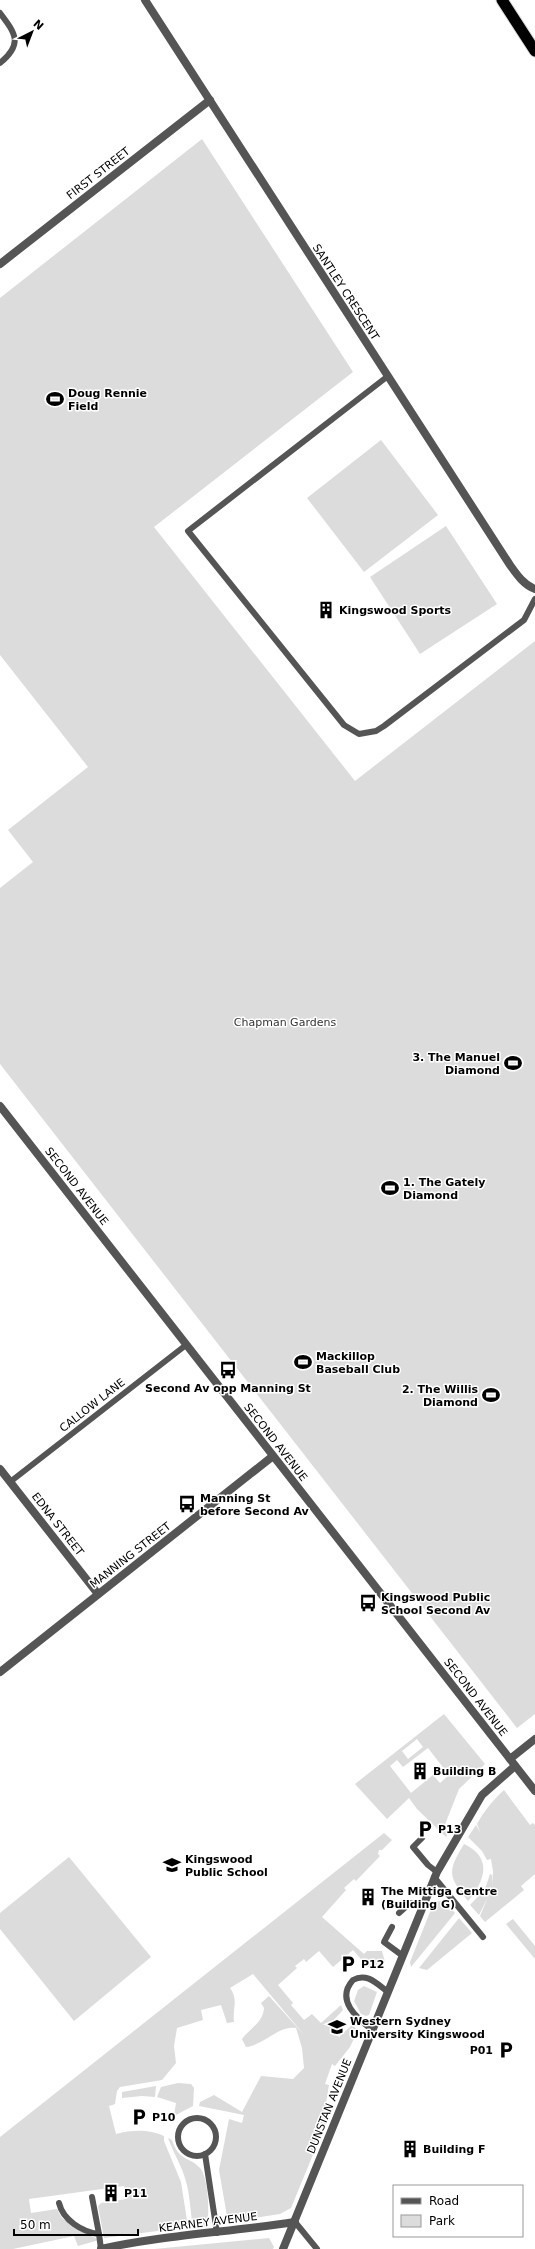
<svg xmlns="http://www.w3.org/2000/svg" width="535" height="2249" font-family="'DejaVu Sans',sans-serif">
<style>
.green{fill:#dcdcdc;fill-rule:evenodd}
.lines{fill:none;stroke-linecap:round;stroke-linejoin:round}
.trunk-casing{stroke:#dbdbdb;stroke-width:13}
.service{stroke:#555;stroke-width:6}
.minor{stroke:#555;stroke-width:8}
.tertiary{stroke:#555;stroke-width:8}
.trunk{stroke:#000;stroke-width:11}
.labels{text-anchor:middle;stroke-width:3;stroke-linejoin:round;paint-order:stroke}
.street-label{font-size:11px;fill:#000;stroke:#fff}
.poi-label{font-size:11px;font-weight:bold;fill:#000;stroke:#fff;text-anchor:start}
.park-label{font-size:11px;fill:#333;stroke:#fff}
</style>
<rect width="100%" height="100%" fill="#fff"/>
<!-- green -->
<g class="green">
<polygon points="202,139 353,372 154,527 355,781 535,641 535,1714 517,1728 0,1064 0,888 33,862 8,830 88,767 0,655 0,298"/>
<polygon points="381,440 438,515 364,572 307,498"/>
<polygon points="446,526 497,604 420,654 370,577"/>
<path d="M444 1714 485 1764 459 1789 444 1827 447 1835 446 1837 417 1809 409 1798 387 1819 355 1784ZM417 1739 423 1747 408 1759 402 1751ZM428 1748 449 1775 440 1783 433 1775 411 1793 390 1766 397 1760 403 1767Z"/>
<path d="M504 1790 530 1825 533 1823 535 1825V1874L521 1886 524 1890 485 1922 480 1916 488 1897 479 1915 470 1905 485 1889 490 1874 492 1875V1885L493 1871 491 1859 487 1860 482 1851 468 1837 476 1825 480 1832 477 1824C484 1811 493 1800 504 1790Z"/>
<path d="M384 1833 392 1840 382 1850H379L378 1854 380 1856 356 1881 354 1879 344 1888 346 1890 322 1917 364 1954 367 1951H382L385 1962 368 1967 353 1950 333 1967 319 1951 306 1962 304 1959 295 1966 297 1968 278 1985 293 2003 291 2005 304 2020 312 2014 321 2023 341 2005 343 2010 329 2025 339 2037 352 2025 358 2030 350 2047 335 2066 332 2064 325 2084 329 2085 324 2115 326 2123 291 2208 280 2214 228 2222 219 2170 229 2119 242 2123 244 2115 199 2106 200 2102 214 2095 242 2112 261 2076 293 2079 304 2068 302 2048 296 2028C277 2026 266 2044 246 2047L242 2039C250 2028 263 2023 264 2008L261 2003 269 1996 305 2036 253 1974 230 1988C239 2000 232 2009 234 2022L227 2023 221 2005 201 2010 203 2020 177 2028 174 2046 176 2063 162 2080 120 2087 117 2091 115 2104 109 2106 116 2134C133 2130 148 2129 164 2136V2141L181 2182 188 2227 104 2238 98 2206 101 2203 126 2199 124 2186 29 2199 31 2213 57 2209 62 2218 71 2225 99 2240 78 2246 74 2236 13 2249H0V2137Z"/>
<path d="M464 1844C494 1858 484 1882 468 1901 448 1876 447 1872 464 1844Z"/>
<polygon points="69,1857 151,1957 74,2021 0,1929 0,1913"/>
<polygon points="441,1901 446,1903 455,1913 411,1967 410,1962 434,1902"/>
<polygon points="459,1918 472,1933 427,1970 419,1968"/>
<polygon points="513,1919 535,1946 535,1959 506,1924"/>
<polygon points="364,1986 377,1992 369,2015 366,2016 361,2014 354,2001 358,1990"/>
<polygon points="178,2083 191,2084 194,2088 193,2106 174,2116 176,2103 157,2097 161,2087"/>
<polygon points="156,2086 155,2097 142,2096 122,2098 122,2092"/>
<path d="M168 2138 172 2140C180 2163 188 2155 200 2168 208 2176 210 2215 207 2226L193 2227C190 2210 190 2191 184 2175 180 2163 173 2152 168 2138Z"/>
<polygon points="269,2238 274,2247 273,2249 154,2249"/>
</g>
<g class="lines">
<!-- trunk casing -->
<g class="trunk-casing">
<polyline id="trunk" points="502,0 535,51"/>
</g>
<!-- service -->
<g class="service">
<path d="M0 13C16 34 23 44 0 63"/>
<polyline points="388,376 188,531 344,725 359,734 376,731 384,726 524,620 535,599"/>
<polyline points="10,1482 186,1345"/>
<polyline points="422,1838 413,1847 428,1865 437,1872"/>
<polyline points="434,1877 483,1937"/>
<polyline points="399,1913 410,1903 423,1906"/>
<polyline points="392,1927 384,1942 403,1956"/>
<path d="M372 2030C357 2018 335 2000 353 1980 367 1972 377 1984 388 1992"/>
<circle cx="197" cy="2137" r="19"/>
<polyline points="205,2154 217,2233"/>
<polyline points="92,2197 99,2234"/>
<path d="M59 2203C63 2220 82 2232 99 2234L101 2249"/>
<polyline points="295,2222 317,2249"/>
</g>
<!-- minor -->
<g class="minor">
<path d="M145 0 510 565C517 575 524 585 535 589"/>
<polyline points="0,264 210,100"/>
<polyline points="0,1469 98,1594"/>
<polyline points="0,1672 273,1456"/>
<polyline points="510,1759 535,1739"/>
<path d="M101 2249C163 2235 231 2232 295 2222"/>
<polyline points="283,2249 437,1872 482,1795 515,1766"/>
</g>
<!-- tertiary -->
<polyline class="tertiary" points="0,1106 535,1791"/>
<!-- trunk -->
<use href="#trunk" class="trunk"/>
</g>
<!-- icons -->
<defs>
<g id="stadium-bare" transform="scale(1.38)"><path d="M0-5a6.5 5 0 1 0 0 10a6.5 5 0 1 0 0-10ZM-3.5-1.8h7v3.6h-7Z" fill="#000" stroke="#fff" stroke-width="2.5" paint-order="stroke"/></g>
<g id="building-bare" transform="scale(1.38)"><path d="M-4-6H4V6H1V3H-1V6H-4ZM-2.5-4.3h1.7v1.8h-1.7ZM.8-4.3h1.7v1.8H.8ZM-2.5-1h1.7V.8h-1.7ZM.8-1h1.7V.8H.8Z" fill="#000" stroke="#fff" stroke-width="2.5" paint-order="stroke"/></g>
<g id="bus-bare" transform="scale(1.38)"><path d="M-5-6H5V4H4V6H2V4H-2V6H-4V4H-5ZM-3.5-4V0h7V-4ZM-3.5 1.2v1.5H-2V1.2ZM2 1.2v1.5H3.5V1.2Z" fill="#000" stroke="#fff" stroke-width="2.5" paint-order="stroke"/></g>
<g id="parking-bare" transform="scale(1.38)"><path d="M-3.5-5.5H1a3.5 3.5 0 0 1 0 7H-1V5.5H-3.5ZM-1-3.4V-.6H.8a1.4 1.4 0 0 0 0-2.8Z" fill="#000" stroke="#fff" stroke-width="2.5" paint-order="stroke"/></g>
<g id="school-bare" transform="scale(1.38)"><path d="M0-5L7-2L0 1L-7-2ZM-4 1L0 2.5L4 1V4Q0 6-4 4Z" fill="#000" stroke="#fff" stroke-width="2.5" paint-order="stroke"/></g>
<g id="university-bare" transform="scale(1.38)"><path d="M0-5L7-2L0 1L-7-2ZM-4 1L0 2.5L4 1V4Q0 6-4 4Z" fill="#000" stroke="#fff" stroke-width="2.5" paint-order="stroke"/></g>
</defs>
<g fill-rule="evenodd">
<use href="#stadium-bare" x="55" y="399"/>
<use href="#building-bare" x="326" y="610"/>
<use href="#stadium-bare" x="513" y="1063"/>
<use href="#stadium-bare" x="390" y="1188"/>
<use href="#stadium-bare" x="303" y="1362"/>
<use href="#bus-bare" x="228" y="1370"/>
<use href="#stadium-bare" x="491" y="1395"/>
<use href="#bus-bare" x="187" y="1504"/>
<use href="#bus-bare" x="368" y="1603"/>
<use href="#building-bare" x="420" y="1771"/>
<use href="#parking-bare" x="425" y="1829"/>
<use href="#school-bare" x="172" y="1865"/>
<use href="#building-bare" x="368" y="1897"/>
<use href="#parking-bare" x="348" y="1964"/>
<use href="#university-bare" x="337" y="2027"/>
<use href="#parking-bare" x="506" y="2050"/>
<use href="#parking-bare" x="139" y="2117"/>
<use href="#building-bare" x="410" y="2149"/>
<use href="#building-bare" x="111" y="2193"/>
</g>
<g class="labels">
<!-- street labels -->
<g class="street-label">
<text transform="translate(98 173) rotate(-38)" y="4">FIRST STREET</text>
<text transform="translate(346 292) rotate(57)" y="4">SANTLEY CRESCENT</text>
<text transform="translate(77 1186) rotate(52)" y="4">SECOND AVENUE</text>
<text transform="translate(92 1405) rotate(-38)" y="4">CALLOW LANE</text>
<text transform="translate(276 1442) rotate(52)" y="4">SECOND AVENUE</text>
<text transform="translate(58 1524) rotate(52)" y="4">EDNA STREET</text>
<text transform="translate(130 1555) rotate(-38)" y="4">MANNING STREET</text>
<text transform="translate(476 1697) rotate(52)" y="4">SECOND AVENUE</text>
<text transform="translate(329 2106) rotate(-68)" y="4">DUNSTAN AVENUE</text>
<text transform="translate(208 2222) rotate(-7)" y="4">KEARNEY AVENUE</text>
</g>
<!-- poi labels -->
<g class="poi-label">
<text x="68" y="397">Doug Rennie<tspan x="68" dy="13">Field</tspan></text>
<text x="339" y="614">Kingswood Sports</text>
<text x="500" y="1061" text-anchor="end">3. The Manuel<tspan x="500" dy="13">Diamond</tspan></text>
<text x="403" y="1186">1. The Gately<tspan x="403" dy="13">Diamond</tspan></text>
<text x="316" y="1360">Mackillop<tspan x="316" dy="13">Baseball Club</tspan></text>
<text x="228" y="1392" text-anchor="middle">Second Av opp Manning St</text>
<text x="478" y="1393" text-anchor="end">2. The Willis<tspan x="478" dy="13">Diamond</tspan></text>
<text x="200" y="1502">Manning St<tspan x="200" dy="13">before Second Av</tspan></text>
<text x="381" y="1601">Kingswood Public<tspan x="381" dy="13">School Second Av</tspan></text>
<text x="433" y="1775">Building B</text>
<text x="438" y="1833">P13</text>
<text x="185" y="1863">Kingswood<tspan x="185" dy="13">Public School</tspan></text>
<text x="381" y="1895">The Mittiga Centre<tspan x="381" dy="13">(Building G)</tspan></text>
<text x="361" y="1968">P12</text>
<text x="350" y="2025">Western Sydney<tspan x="350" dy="13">University Kingswood</tspan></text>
<text x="493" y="2054" text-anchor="end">P01</text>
<text x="152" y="2121">P10</text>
<text x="423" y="2153">Building F</text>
<text x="124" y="2197">P11</text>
</g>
<!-- park labels -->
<g class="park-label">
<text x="285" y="1026">Chapman Gardens</text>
</g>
</g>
<!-- legend -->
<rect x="393" y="2185" width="130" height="52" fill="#ffffff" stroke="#999999"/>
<rect x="401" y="2198" width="20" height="6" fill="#555555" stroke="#999999"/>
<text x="429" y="2205" font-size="12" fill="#000000">Road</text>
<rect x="401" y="2215" width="20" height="12" fill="#dcdcdc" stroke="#999999"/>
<text x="429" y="2225" font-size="12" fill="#000000">Park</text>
<!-- north arrow -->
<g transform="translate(32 32) rotate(42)" stroke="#ffffff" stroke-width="3" paint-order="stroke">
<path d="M0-3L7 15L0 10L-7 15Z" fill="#000000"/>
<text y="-6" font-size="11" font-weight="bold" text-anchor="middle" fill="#000000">N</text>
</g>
<!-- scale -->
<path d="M14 2229v6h124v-6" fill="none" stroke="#000000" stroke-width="2"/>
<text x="20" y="2229" font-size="12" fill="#000000" stroke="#ffffff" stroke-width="3" paint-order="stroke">50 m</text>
</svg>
